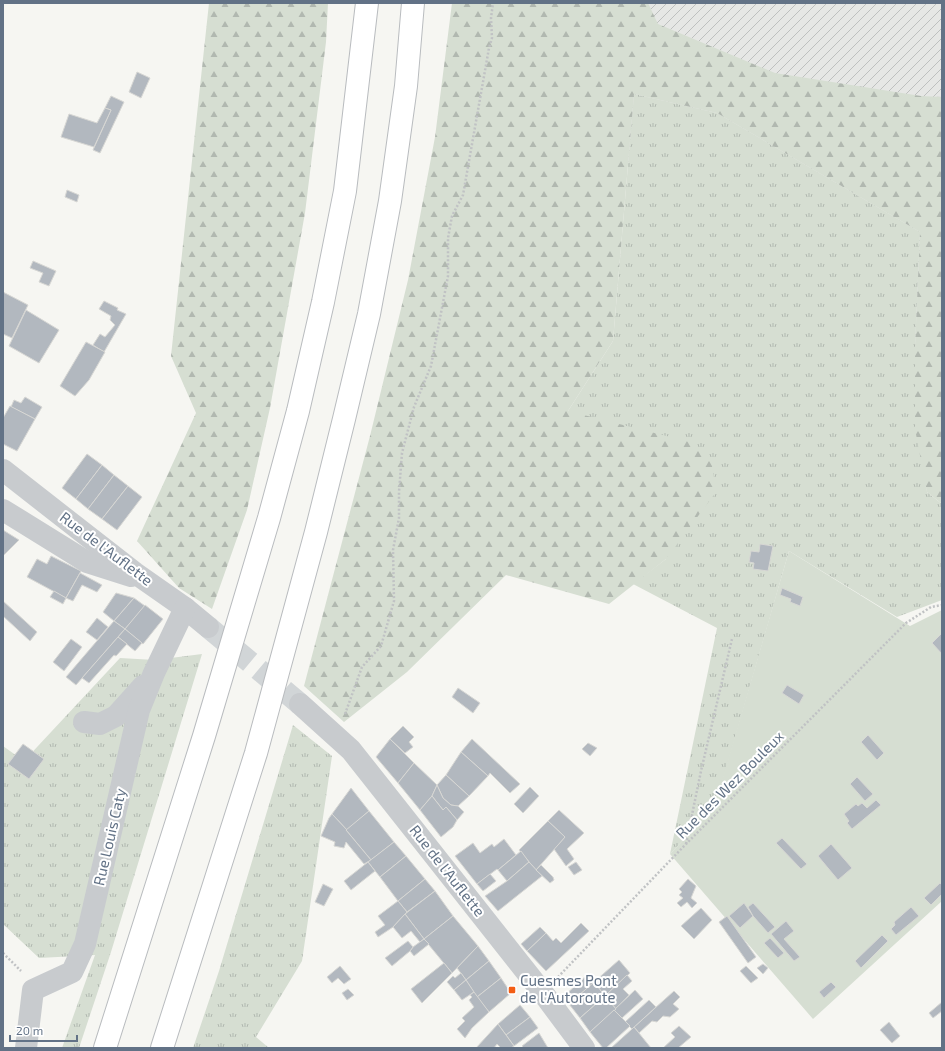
<svg xmlns="http://www.w3.org/2000/svg" width="945" height="1051" font-family="'Exo 2',sans-serif">
<style>
.industrial{fill:url(#industrial-furrows)}
.grass{fill:url(#grass-tufts)}
.forest{fill:url(#forest-firs)}
.garden{fill:#d6ded2}
.building{fill:#b2b8bf;stroke:#d7d7d4}
.lines{fill:none;stroke-linecap:round;stroke-linejoin:round}
.minor-tunnel{stroke:#d1d5d7;stroke-width:22;stroke-dasharray:22 11;stroke-linecap:butt}
.highway-casing{stroke:#b9bcbf;stroke-width:24}
.path{stroke:#c0c2c4;stroke-width:2.5;stroke-dasharray:2 2;stroke-linecap:butt}
.minor{stroke:#c8cbce;stroke-width:22}
.highway{stroke:#fff;stroke-width:22}
.poi-dot{fill:#f35e15;stroke:#fff;stroke-width:1.5}
.labels{text-anchor:middle;stroke-width:4;stroke-linejoin:round;paint-order:stroke}
.street-label{font-size:15px;fill:#627286;stroke:#fff}
.poi-label{font-size:15px;fill:#627286;stroke:#fff;text-anchor:start}
</style>
<defs>
<pattern id="industrial-furrows" width="10" height="10" patternUnits="userSpaceOnUse"><rect width="10" height="10" fill="#e6e7e5"/><path d="M-1 1l2-2M0 10L10 0M9 11l2-2" fill="none" stroke="#bec0bf"/></pattern>
<pattern id="grass-tufts" width="24" height="20" patternUnits="userSpaceOnUse"><rect width="24" height="20" fill="#d6ded2"/><path d="M3 7l-1-3M5 7V3M7 7l1-3M15 17l-1-3M17 17v-4M19 17l1-3" fill="none" stroke="#b1b8b0"/></pattern>
<pattern id="forest-firs" width="22" height="20" patternUnits="userSpaceOnUse"><rect width="22" height="20" fill="#d6ded2"/><path d="M5 1l3.5 6h-7zM16 11l3.5 6h-7z" fill="#b1b8b0"/></pattern>
</defs>
<rect width="100%" height="100%" fill="#f6f6f2"/>
<!-- industrial -->
<polygon class="industrial" points="461,3 942,3 942,459"/>
<!-- grass -->
<g class="grass">
<polygon points="634,94 717,113 920,232 915,347 927,492 942,504 942,600 897,617 789,551 715,807 670,854 717,628 633,584 666,559 568,411 613,341"/>
<polygon points="202,654 111,952 79,1048 62,1048 95,955 39,958 3,924 3,746 24,761 120,658 155,660"/>
<polygon points="293,725 332,756 302,961 256,1037 269,1048 193,1048 219,971"/>
</g>
<!-- forest -->
<g class="forest">
<polygon points="209,3 328,3 326,42 305,213 270,408 247,510 212,609 179,588 137,541 196,413 171,356"/>
<polygon points="452,3 648,3 658,24 775,73 921,96 942,97 942,504 927,492 915,429 915,347 920,232 717,113 634,94 613,341 568,411 690,442 711,458 716,492 666,559 609,604 506,575 407,672 344,722 304,686 370,436 408,280 435,137"/>
</g>
<!-- garden -->
<polygon class="garden" points="789,551 910,626 942,610 942,901 813,1019 670,854 714,808"/>
<!-- building -->
<g class="building">
<polygon points="137,72 150,78 141,98 129,92"/>
<polygon points="111,96 124,102 100,153 93,150 111,110 105,108"/>
<polygon points="105,108 111,110 94,147 61,137 69,114 97,123"/>
<polygon points="67,190 79,195 77,202 65,197"/>
<polygon points="33,261 56,271 49,286 39,282 43,273 30,268"/>
<polygon points="3,292 28,305 12,338 3,334"/>
<polygon points="104,301 118,308 117,310 126,314 104,352 93,345 100,334 105,337 115,325 110,320 111,316 99,309"/>
<polygon points="26,310 59,330 39,363 9,346"/>
<polygon points="86,342 105,352 89,380 75,396 60,386"/>
<polygon points="25,397 42,407 35,419 11,407 14,400 21,403"/>
<polygon points="10,406 35,419 17,451 3,444 3,418"/>
<polygon points="87,454 102,465 76,499 62,488"/>
<polygon points="102,465 114,475 88,509 76,499"/>
<polygon points="114,475 128,486 102,519 88,509"/>
<polygon points="128,486 142,497 117,530 102,519"/>
<polygon points="3,530 19,540 3,556"/>
<polygon points="760,544 773,546 768,571 753,569 754,563 749,562 751,551 759,552"/>
<polygon points="51,556 81,571 66,598 27,577 37,559 47,564"/>
<polygon points="80,573 102,585 97,592 82,585 73,601 66,598"/>
<polygon points="782,588 803,597 800,606 790,602 791,599 780,595"/>
<polygon points="54,591 66,598 63,604 50,597"/>
<polygon points="116,593 134,598 114,621 103,612"/>
<polygon points="134,598 145,606 125,629 114,621"/>
<polygon points="3,601 37,632 30,641 3,616"/>
<polygon points="145,605 163,619 143,644 125,629"/>
<polygon points="97,618 108,627 97,640 86,632"/>
<polygon points="114,621 125,629 76,685 66,677"/>
<polygon points="125,629 142,643 135,651 118,637"/>
<polygon points="942,633 942,654 932,643"/>
<polygon points="118,637 127,644 116,656 114,655 89,683 82,678"/>
<polygon points="71,639 82,647 64,671 53,662"/>
<polygon points="787,685 804,695 799,704 782,693"/>
<polygon points="458,688 480,703 473,713 452,697"/>
<polygon points="403,726 414,737 409,742 413,747 405,753 390,739"/>
<polygon points="868,735 884,753 877,760 861,742"/>
<polygon points="390,739 414,763 398,783 376,757"/>
<polygon points="472,739 520,784 510,793 490,773 488,776 461,752"/>
<polygon points="588,743 597,748 590,756 582,749"/>
<polygon points="23,744 44,759 29,779 8,764"/>
<polygon points="461,752 488,776 469,796 446,775"/>
<polygon points="414,763 437,785 432,796 420,810 398,783"/>
<polygon points="446,775 469,796 458,806 451,805 443,798 437,785"/>
<polygon points="857,777 873,794 865,801 850,784"/>
<polygon points="437,785 443,798 451,805 458,806 464,812 457,820 446,807 443,810 432,796"/>
<polygon points="530,787 539,796 523,813 514,804"/>
<polygon points="351,788 369,811 347,830 332,814"/>
<polygon points="432,796 443,810 446,807 457,820 453,827 441,837 420,810"/>
<polygon points="876,800 881,805 852,829 847,823 849,821 844,814 856,804 858,806 862,803 867,808"/>
<polygon points="559,810 584,833 567,849 574,859 566,866 554,849 565,837 548,821"/>
<polygon points="369,811 394,842 371,860 346,830"/>
<polygon points="332,814 347,830 346,830 371,860 364,864 346,842 344,848 334,846 335,842 321,836 329,818"/>
<polygon points="548,821 565,837 536,870 519,850"/>
<polygon points="782,838 807,864 801,869 776,843"/>
<polygon points="504,839 516,855 498,870 497,869 477,884 455,856 473,843 480,853 492,844 494,847"/>
<polygon points="394,842 406,856 380,877 368,862"/>
<polygon points="831,844 852,868 838,880 818,856"/>
<polygon points="521,851 529,862 507,881 498,870"/>
<polygon points="406,856 425,879 398,901 380,877"/>
<polygon points="368,862 375,871 351,890 344,881"/>
<polygon points="529,862 542,876 498,911 485,896 507,881"/>
<polygon points="576,862 582,870 574,875 568,867"/>
<polygon points="541,865 553,877 554,880 550,883 536,870"/>
<polygon points="490,874 496,881 483,891 477,884"/>
<polygon points="425,879 435,891 407,912 398,901"/>
<polygon points="688,879 696,886 691,898 697,903 692,908 687,902 681,907 677,903 683,898 679,895 682,892 679,889"/>
<polygon points="940,883 942,885 942,894 931,905 924,898"/>
<polygon points="323,884 333,889 324,906 315,902"/>
<polygon points="435,891 453,916 424,939 405,914"/>
<polygon points="398,901 407,912 393,927 378,937 375,932 385,925 378,916"/>
<polygon points="744,903 753,916 740,928 729,916"/>
<polygon points="753,903 775,927 768,933 753,916 748,907"/>
<polygon points="911,907 919,916 896,935 891,929 895,925 894,922"/>
<polygon points="701,908 712,920 694,939 681,926"/>
<polygon points="405,914 424,939 420,942 411,931 402,938 393,927"/>
<polygon points="453,916 478,946 452,973 424,939"/>
<polygon points="727,916 756,957 748,963 719,922"/>
<polygon points="786,921 794,931 784,939 800,957 794,961 771,934"/>
<polygon points="581,923 589,931 546,971 527,951 546,933 553,941 556,938 561,943"/>
<polygon points="540,927 546,933 527,951 521,944"/>
<polygon points="882,935 888,941 861,968 855,961"/>
<polygon points="770,938 784,953 778,958 764,943"/>
<polygon points="424,939 429,944 414,956 410,951 413,947"/>
<polygon points="408,941 413,947 410,951 392,966 385,958"/>
<polygon points="478,946 489,961 466,980 457,968"/>
<polygon points="619,960 630,973 605,996 594,982"/>
<polygon points="489,961 501,978 477,997 466,980"/>
<polygon points="444,963 452,973 422,1003 411,989"/>
<polygon points="763,964 768,968 763,974 757,968"/>
<polygon points="340,966 351,979 344,984 338,978 332,983 327,977"/>
<polygon points="746,966 758,978 751,983 740,971"/>
<polygon points="461,973 466,980 454,990 447,982 453,976 455,978"/>
<polygon points="587,975 593,983 569,1004 564,996"/>
<polygon points="627,975 632,981 623,989 629,995 616,1009 605,996"/>
<polygon points="501,978 511,993 489,1012 477,997"/>
<polygon points="466,980 474,992 462,1000 454,990"/>
<polygon points="594,982 605,996 580,1018 569,1004"/>
<polygon points="831,982 836,987 824,998 819,992"/>
<polygon points="348,989 354,995 347,1000 342,993"/>
<polygon points="635,990 643,999 622,1018 614,1010"/>
<polygon points="674,991 680,997 673,1004 679,1009 670,1017 663,1016 657,1022 652,1021 639,1033 634,1027"/>
<polygon points="474,992 489,1012 472,1028 465,1038 457,1029 465,1021 462,1018 474,1007 469,1000 472,997 470,995"/>
<polygon points="605,996 616,1009 590,1032 580,1018"/>
<polygon points="649,1000 656,1007 632,1029 625,1022"/>
<polygon points="942,1002 942,1011 933,1018 929,1013"/>
<polygon points="520,1005 530,1017 506,1035 498,1024"/>
<polygon points="614,1010 630,1026 606,1048 603,1048 590,1032"/>
<polygon points="530,1017 538,1028 514,1046 506,1035"/>
<polygon points="889,1022 900,1036 892,1043 880,1030"/>
<polygon points="498,1024 514,1046 511,1048 501,1048 497,1044 494,1048 476,1048"/>
<polygon points="679,1026 691,1037 678,1048 663,1048 675,1037 671,1033"/>
<polygon points="634,1027 651,1048 611,1048 632,1029"/>
<polygon points="539,1033 548,1048 524,1048 522,1046"/>
</g>
<g class="lines">
<!-- minor-tunnel -->
<polyline class="minor-tunnel" points="208,627 300,704"/>
<!-- highway casing -->
<g class="highway-casing">
<g id="highway">
<polyline points="105,1048 204,736 269,518 298,411 323,302 345,191 367,3"/>
<polyline points="162,1048 256,753 316,532 344,419 369,314 390,201 406,86 413,3"/>
</g>
</g>
<!-- path -->
<g class="path">
<polyline points="345,714 362,667 381,646 394,601 393,550 399,518 399,492 402,453 414,407 431,366 448,276 448,238 452,216 463,195 489,48 492,38 491,18 493,3"/>
<polyline points="686,844 701,771 732,639"/>
<polyline points="3,953 21,971"/>
<polyline points="558,977 686,844 906,623 931,607 942,605"/>
</g>
<!-- minor -->
<g class="minor">
<polyline points="3,470 135,573 185,608 208,627"/>
<polyline points="3,510 87,562 131,576"/>
<polyline points="300,704 351,750 543,993 584,1048"/>
<polyline points="84,722 100,724 116,716 143,686"/>
<polyline points="26,1048 33,990 72,972 85,944 139,710 154,673 185,608"/>
</g>
<!-- highway -->
<use href="#highway" class="highway"/>
</g>
<!-- markers -->
<rect class="poi-dot" x="508" y="986" width="8" height="8" rx="2"/>
<g class="labels">
<!-- street labels -->
<g class="street-label">
<text transform="translate(106 549) rotate(37)" y="5">Rue de l'Auflette</text>
<text transform="translate(730 785) rotate(-45)" y="5">Rue des Wez Bouleux</text>
<text transform="translate(110 837) rotate(-77)" y="5">Rue Louis Caty</text>
<text transform="translate(447 871) rotate(52)" y="5">Rue de l'Auflette</text>
</g>
<!-- poi labels -->
<g class="poi-label">
<text x="520" y="986">Cuesmes Pont<tspan x="520" dy="17">de l'Autoroute</tspan></text>
</g>
</g>
<!-- border -->
<rect width="945" height="1051" fill="none" stroke="#627286" stroke-width="8"/>
<!-- scale -->
<path d="M10 1035v6h67v-6" fill="none" stroke="#627286" stroke-width="2"/>
<text x="16" y="1035" font-size="12" fill="#627286" stroke="#ffffff" stroke-width="3" paint-order="stroke">20 m</text>
</svg>
